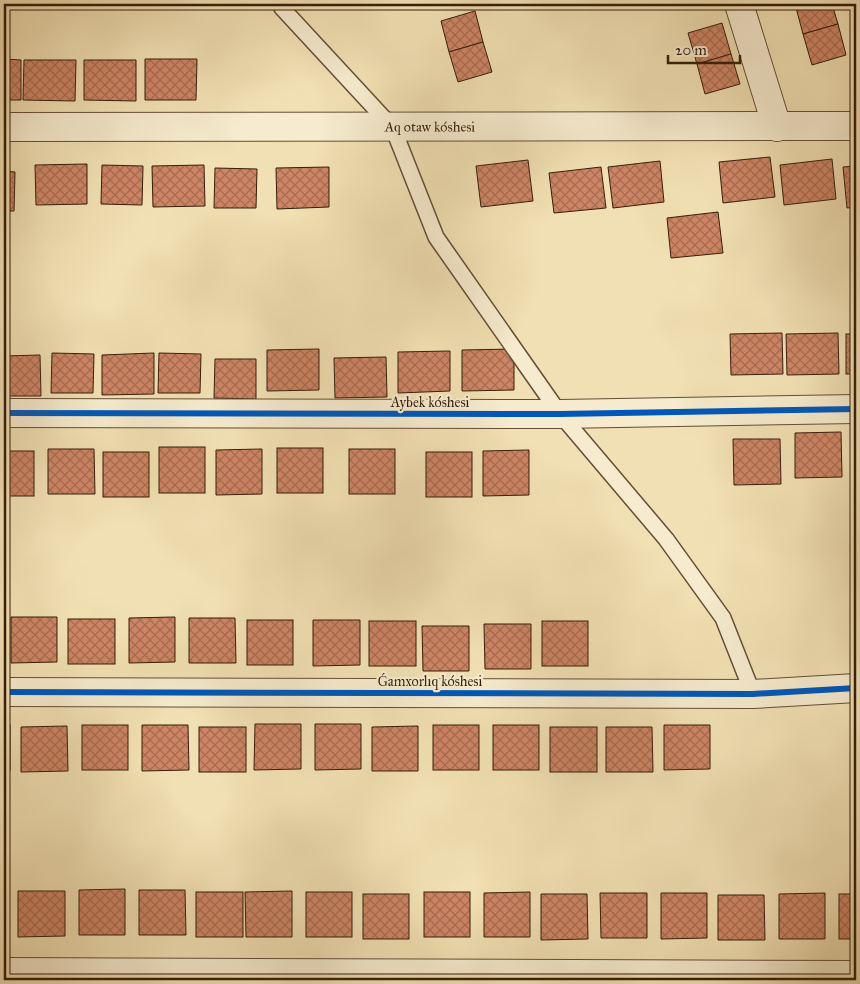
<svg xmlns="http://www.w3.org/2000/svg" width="860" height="984" font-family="'IM FELL Great Primer',serif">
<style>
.building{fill:url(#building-cross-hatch);stroke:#351d0b}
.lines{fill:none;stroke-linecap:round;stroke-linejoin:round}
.lane-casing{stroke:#644e35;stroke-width:18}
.street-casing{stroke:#644e35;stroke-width:30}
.lane{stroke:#f6ebce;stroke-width:15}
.street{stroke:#f6ebce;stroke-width:28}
.cycleway-casing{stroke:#f6ebce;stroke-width:9}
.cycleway{stroke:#0057b8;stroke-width:6}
.labels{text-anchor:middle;stroke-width:4.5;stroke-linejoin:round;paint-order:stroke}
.street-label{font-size:14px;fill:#351d0b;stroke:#f6ebce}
</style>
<defs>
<pattern id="building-cross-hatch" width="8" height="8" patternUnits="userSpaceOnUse" patternTransform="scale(1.25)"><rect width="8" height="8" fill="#ce8565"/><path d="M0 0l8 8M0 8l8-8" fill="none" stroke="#a86c51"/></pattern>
</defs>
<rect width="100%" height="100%" fill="#f1e0b3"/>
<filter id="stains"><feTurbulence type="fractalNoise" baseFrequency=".004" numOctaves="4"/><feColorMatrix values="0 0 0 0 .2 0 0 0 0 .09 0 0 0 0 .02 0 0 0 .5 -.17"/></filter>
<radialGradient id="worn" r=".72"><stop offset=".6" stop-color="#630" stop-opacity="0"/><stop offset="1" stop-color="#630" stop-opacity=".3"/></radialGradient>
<!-- building -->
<g class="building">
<polygon points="795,4 832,4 838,24 803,34"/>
<polygon points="475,11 483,42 449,52 441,21"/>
<polygon points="722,23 731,54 697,64 688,33"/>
<polygon points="838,24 846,55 812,65 803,34"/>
<polygon points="483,42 492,72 458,82 449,52"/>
<polygon points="731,54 740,84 705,94 697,64"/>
<polygon points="4,59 21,60 21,100 4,100"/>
<polygon points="145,59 197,59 196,100 145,100"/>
<polygon points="24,60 76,60 75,101 23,100"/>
<polygon points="84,60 136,60 136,101 84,100"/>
<polygon points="770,157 775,197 723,203 719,162"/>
<polygon points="832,159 836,199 784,205 780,165"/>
<polygon points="528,160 533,201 481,207 476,166"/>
<polygon points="660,161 664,202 613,208 608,167"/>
<polygon points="87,164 87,204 36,205 35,165"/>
<polygon points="102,165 143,166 142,205 101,204"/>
<polygon points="204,165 205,206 153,207 152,166"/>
<polygon points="856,166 856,207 847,208 843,167"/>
<polygon points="329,167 329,207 277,209 276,168"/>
<polygon points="601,167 606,208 554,213 549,173"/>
<polygon points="215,168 257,169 256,208 214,208"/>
<polygon points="4,171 15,172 14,211 4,211"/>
<polygon points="718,212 723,253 671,258 667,218"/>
<polygon points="782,333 783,374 731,375 730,334"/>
<polygon points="838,333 839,374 787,375 786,334"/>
<rect x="846" y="334" width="10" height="40"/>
<polygon points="319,349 319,390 267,391 267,350"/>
<polygon points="514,349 514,390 462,391 462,350"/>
<polygon points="450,351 450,391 398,393 398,352"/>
<polygon points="52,353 94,354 93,393 51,393"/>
<polygon points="154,353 154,394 102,395 102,355"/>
<polygon points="159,353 201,354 200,393 158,393"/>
<polygon points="40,355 41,396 4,396 4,356"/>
<polygon points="386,357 387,397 335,398 334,358"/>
<polygon points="215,359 256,359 256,399 214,398"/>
<polygon points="841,432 842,477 795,478 795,433"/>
<polygon points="733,439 780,439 781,484 734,485"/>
<rect x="159" y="447" width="46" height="46"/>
<rect x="277" y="448" width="46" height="45"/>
<polygon points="48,449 94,449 95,494 48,494"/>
<polygon points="262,449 262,494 216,495 216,450"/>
<rect x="349" y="449" width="46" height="45"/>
<polygon points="529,450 529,495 483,496 483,451"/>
<rect x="4" y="451" width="30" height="45"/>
<rect x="103" y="452" width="46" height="45"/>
<rect x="426" y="452" width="46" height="45"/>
<polygon points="851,611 856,611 856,656 852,656"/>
<polygon points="11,617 57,617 57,662 11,663"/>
<polygon points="175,617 175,662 129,663 129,618"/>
<rect x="4" y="618" width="2" height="45"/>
<polygon points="189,618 235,618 236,663 189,663"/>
<rect x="68" y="619" width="47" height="45"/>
<rect x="247" y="620" width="46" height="45"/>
<polygon points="313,620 360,620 360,665 313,666"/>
<rect x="369" y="621" width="47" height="45"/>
<rect x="542" y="621" width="46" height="45"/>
<polygon points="484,624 531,624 531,669 485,669"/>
<polygon points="422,626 469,626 469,671 423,671"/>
<polygon points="255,724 301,724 301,769 254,770"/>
<polygon points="315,724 361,724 361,769 315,770"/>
<rect x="4" y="725" width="6" height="45"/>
<rect x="82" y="725" width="46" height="45"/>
<polygon points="142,725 188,725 189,770 142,771"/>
<rect x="433" y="725" width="46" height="45"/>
<rect x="493" y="725" width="46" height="45"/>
<polygon points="664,725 710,725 710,769 664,770"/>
<polygon points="67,726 68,771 21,772 21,727"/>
<polygon points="418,726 418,771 372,771 372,727"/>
<rect x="199" y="727" width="47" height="45"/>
<rect x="550" y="727" width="47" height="45"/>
<polygon points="606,727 652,727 653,772 606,772"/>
<rect x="4" y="889" width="3" height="45"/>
<polygon points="125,889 125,935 79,935 79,890"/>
<polygon points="139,890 185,890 186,935 139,935"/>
<polygon points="18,891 65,891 65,936 18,937"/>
<polygon points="292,891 292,937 246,937 245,892"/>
<rect x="196" y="892" width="47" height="45"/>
<rect x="306" y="892" width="46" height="45"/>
<rect x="424" y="892" width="46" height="45"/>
<polygon points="530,892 530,937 484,937 484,893"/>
<polygon points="600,893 647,893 647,938 601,938"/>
<polygon points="661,893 707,893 707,938 661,939"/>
<polygon points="825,893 825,939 779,939 779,894"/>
<rect x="363" y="894" width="46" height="45"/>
<polygon points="541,894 587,894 588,939 541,940"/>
<rect x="839" y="894" width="17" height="45"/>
<polygon points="718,895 764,895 765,940 718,940"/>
</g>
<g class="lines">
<!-- lane casing -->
<g class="lane-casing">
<polyline id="lane" points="281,4 282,8 393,128 436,237 560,414 666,539 723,618 753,694"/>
</g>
<!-- street casing -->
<g class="street-casing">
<g id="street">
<polyline points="739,4 777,127"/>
<path id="s1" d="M4 127 856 126"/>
<polyline points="4,413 560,414 856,409"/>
<polyline points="4,692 753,694 856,688"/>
<polyline points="4,972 856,975"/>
</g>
</g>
<!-- lane -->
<use href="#lane" class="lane"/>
<!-- street -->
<use href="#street" class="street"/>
<!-- cycleway casing -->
<g class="cycleway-casing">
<g id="cycleway">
<polyline points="4,413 560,414 856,409"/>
<polyline points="4,692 753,694 856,688"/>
</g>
</g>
<!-- cycleway -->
<use href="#cycleway" class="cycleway"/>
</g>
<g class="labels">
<!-- street labels -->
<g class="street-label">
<text dy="5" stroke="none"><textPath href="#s1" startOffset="426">Aq otaw kóshesi</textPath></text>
<text x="430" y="407">Aybek kóshesi</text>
<text x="430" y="686">Ǵamxorlıq kóshesi</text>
</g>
</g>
<!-- margin -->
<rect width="860" height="984" fill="none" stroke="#f1e0b3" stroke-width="20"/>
<rect x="5" y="5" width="850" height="974" fill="none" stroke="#351d0b" stroke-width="2.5"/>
<rect x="10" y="10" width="840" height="964" fill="none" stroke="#351d0b"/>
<!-- scale -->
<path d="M668 55v8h72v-8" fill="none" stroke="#351d0b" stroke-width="2.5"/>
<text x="675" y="55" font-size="15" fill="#351d0b" stroke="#f6ebce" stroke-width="4" paint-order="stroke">20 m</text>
<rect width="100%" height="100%" filter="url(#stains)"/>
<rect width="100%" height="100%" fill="url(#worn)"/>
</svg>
